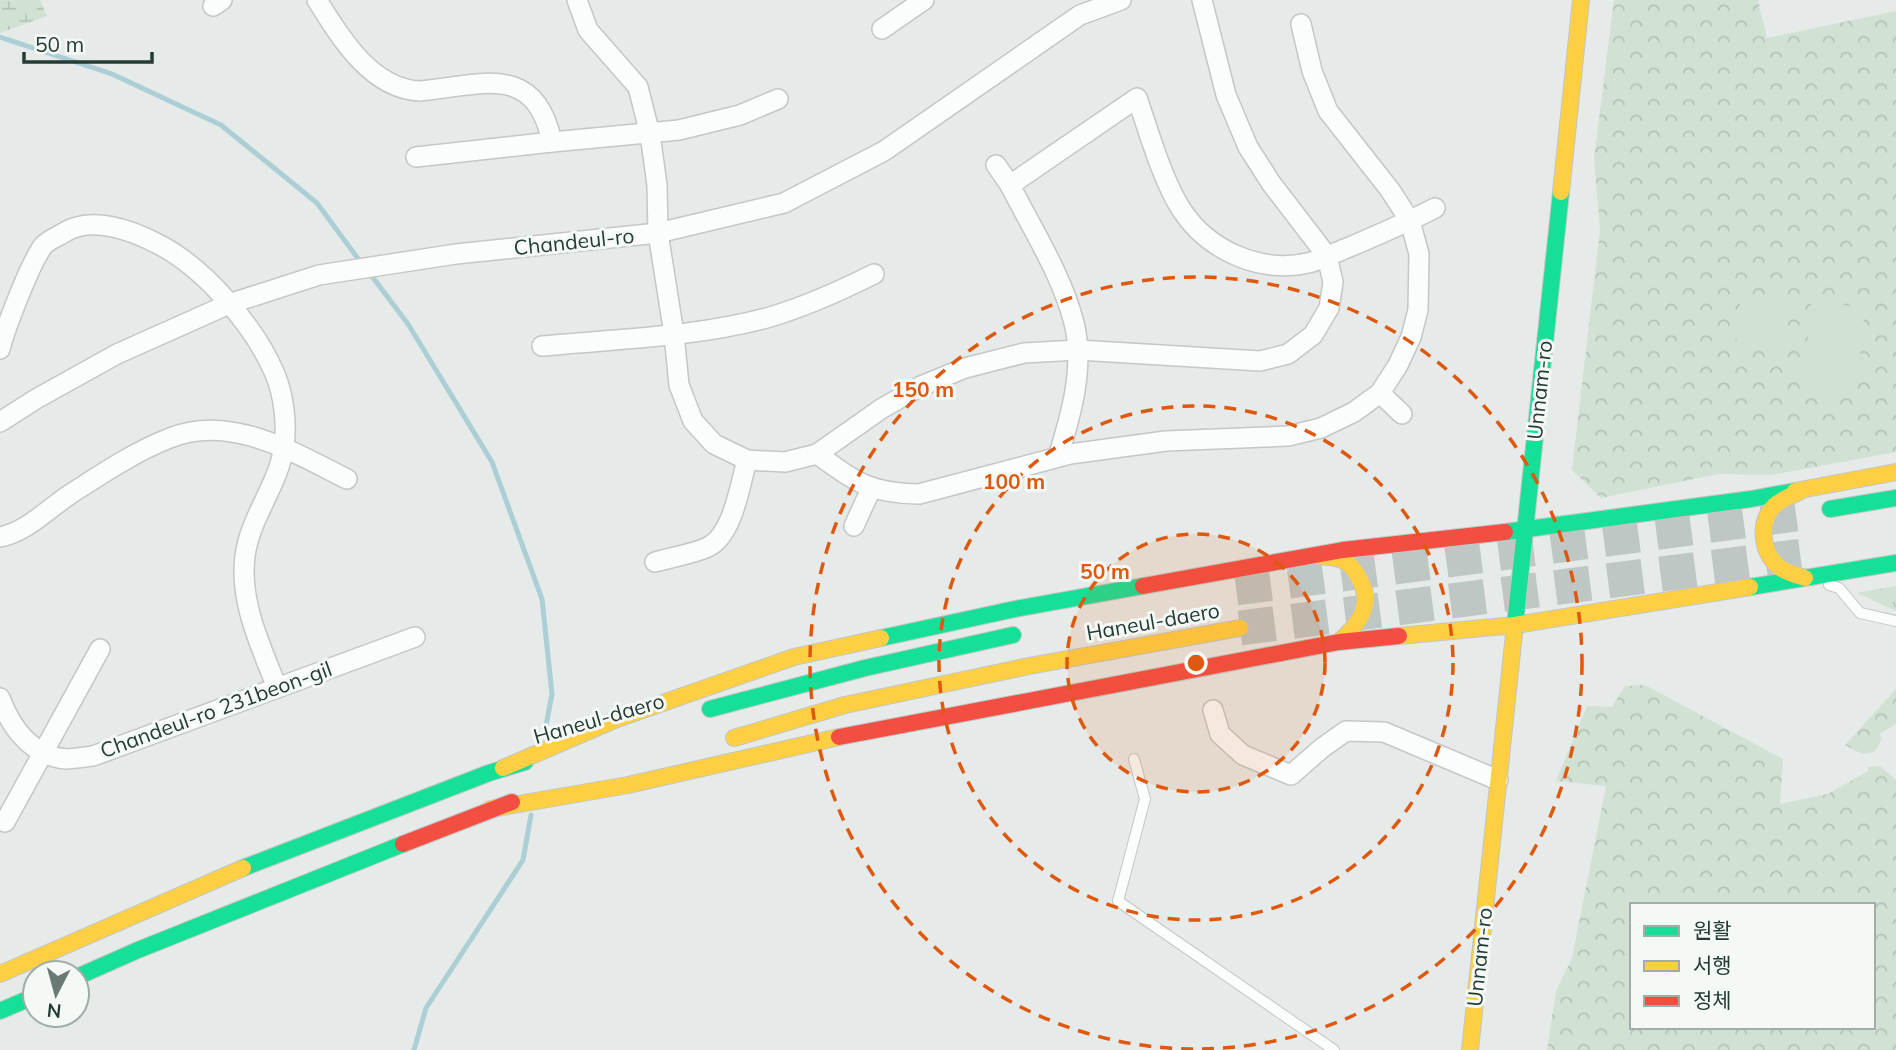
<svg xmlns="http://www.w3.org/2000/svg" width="1896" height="1050" font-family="Mulish,'Noto Sans KR',sans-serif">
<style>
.grass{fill:url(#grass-tufts)}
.forest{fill:url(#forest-crowns);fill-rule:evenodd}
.wetland{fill:url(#wetland-marsh)}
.pitch{fill:#d1e2d5}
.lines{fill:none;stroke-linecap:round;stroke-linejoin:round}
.stream{stroke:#abcfd4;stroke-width:5}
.highway-tunnel{stroke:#bfc7c4;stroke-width:35;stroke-dasharray:35 18;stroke-linecap:butt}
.lane-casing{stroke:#c3c7c5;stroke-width:12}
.street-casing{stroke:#c3c7c5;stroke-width:22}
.fast-casing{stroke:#c1c7c5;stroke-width:18}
.slow-casing{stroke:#c1c7c5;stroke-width:18}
.jam-casing{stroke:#c1c7c5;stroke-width:18}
.lane{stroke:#fbfcfc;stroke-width:10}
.street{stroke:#fbfcfc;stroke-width:19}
.fast{stroke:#16e098;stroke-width:16}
.slow{stroke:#ffcf43;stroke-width:16}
.jam{stroke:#f24e42;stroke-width:16}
.ring{fill:none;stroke:#de580e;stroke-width:3.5;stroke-dasharray:12 9}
.labels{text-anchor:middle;stroke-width:6;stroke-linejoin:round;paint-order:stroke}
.street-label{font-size:21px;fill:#253c35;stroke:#f4f9f6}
.centre{fill:#de580e;stroke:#f4f9f6;stroke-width:3.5}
.ring-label{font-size:21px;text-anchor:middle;font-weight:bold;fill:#de580e;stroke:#f4f9f6;stroke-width:6;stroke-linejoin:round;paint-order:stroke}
</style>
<defs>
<pattern id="grass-tufts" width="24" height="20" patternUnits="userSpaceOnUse" patternTransform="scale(1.75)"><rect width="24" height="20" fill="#d1e2d5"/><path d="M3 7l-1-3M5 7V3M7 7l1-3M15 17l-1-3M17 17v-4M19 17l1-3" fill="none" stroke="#b3c3b7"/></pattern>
<pattern id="forest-crowns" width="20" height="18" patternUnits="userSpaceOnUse" patternTransform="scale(1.75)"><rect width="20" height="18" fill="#d1e2d5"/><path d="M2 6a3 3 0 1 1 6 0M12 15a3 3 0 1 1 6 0" fill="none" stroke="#b3c3b7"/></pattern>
<pattern id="wetland-marsh" width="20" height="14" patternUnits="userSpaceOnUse" patternTransform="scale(1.75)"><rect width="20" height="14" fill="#d1e2d5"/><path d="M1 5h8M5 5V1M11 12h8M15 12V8" fill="none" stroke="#b3c3b7"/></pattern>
</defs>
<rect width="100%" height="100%" fill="#e6eae8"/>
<!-- grass -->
<polygon class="grass" points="1896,586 1896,611 1857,593"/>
<!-- forest -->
<g class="forest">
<polygon points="1614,0 1758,0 1767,38 1896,11 1896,452 1771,475 1718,474 1601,498 1572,470 1600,230 1594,158"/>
<path d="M1645 685 1783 759 1780 804 1828 794 1868 771V767L1880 766 1896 780V1050H1547L1556 991 1572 958 1606 786 1556 781 1587 706 1612 707 1625 686ZM1632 905H1873V1027H1632Z"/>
<polygon points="1896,689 1896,724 1879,734 1882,739 1874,752 1862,754 1845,745"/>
</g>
<!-- wetland -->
<polygon class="wetland" points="0,0 40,0 47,16 0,33"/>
<!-- pitch -->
<g class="pitch">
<polygon points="1741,295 1790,299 1786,348 1736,344"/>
<polygon points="1811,302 1865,307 1856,396 1803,391"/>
</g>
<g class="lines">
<!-- stream -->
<g class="stream">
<polyline points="0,37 112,74 221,125 317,203 362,264"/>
<polyline points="368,271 408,324 492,462 542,599 552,694 544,736"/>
<polyline points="414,1050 426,1008 523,860 531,815"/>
</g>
<!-- highway-tunnel -->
<g class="highway-tunnel">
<polyline points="1236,588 1796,514"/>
<polyline points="1240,628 1818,554"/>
</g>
<!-- lane casing -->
<g class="lane-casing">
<g id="lane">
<polyline points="1829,585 1839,588 1860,613 1896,621"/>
<polyline points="1134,759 1145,799 1118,901 1334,1050"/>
</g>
</g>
<!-- street casing -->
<g class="street-casing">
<g id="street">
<path d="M317 0C340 37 371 89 420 91 482 85 535 62 552 142L679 130 740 115 778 99"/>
<polyline points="577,0 588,30 638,87 650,134 657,185 658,233 674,334 679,385 693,421 714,444 747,460 785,462 817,454 881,409 921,386 965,368 1024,353 1078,350 1260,361 1288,354 1313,335 1329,308 1333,282 1327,256 1271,183 1248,147 1226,95 1202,0"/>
<polyline points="213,6 222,0"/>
<polyline points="882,29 924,0"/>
<polyline points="416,157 552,142"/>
<polyline points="996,165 1010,185"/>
<path d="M542 346C616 339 698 337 770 317 807 306 840 291 874 274"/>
<path d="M0 349C6 326 30 264 43 246 48 240 59 236 65 232 92 216 131 230 156 243 203 266 254 325 275 374 284 396 287 423 284 447 278 486 250 517 245 556 239 602 261 646 277 688"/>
<polyline points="1380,393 1402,414"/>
<polyline points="0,422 36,399 117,354 229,304 319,275 456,254 658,233 784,203 884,151 1080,15 1121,0"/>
<path d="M817 454C856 482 869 493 919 494L1070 454 1166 441 1288 436 1321 428 1354 412 1380 393 1398 365 1411 337 1418 310 1419 254 1410 221 1390 190 1328 111 1312 71 1301 24"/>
<path d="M1058 457C1071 415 1085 367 1074 323 1062 275 1032 229 1010 185L1137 98C1149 132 1162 179 1181 209 1208 251 1262 275 1312 262 1325 258 1339 251 1352 246 1380 234 1408 222 1435 208"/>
<polyline points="854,526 871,489"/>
<path d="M0 537C27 532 50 507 72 493 103 473 136 451 170 438 230 413 295 453 347 479"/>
<path d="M655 562C672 557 693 554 708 547 733 535 740 485 747 460"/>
<path d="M0 698C11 727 31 756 66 759 74 759 85 757 93 756L415 637"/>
<polyline points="1213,710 1220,734 1243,755 1291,775 1322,748 1346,731 1384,732 1498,780"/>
<polyline points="5,822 100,649"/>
</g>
</g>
<!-- fast casing -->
<g class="fast-casing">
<g id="fast">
<polyline points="1830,509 1896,498"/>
<polyline points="1505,532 1751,499 1795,491"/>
<polyline points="1750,587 1896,563"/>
<polyline points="1514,634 1561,192"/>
<polyline points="881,638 1015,609 1143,586"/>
<polyline points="710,709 865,668 1013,635"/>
<polyline points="243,868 489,773 525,762"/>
<polyline points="77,977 138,950 403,844"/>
<polyline points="0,1011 35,996"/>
</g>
</g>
<!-- slow casing -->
<g class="slow-casing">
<g id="slow">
<polyline points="1561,192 1581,0"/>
<polyline points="1795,491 1896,472"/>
<path d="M1799 492C1791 496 1781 499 1774 506 1758 523 1761 552 1779 567 1786 573 1796 575 1805 578"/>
<path d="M1314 556C1323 557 1333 556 1342 560 1350 563 1356 572 1360 580 1374 605 1358 625 1339 642"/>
<polyline points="1399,636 1515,625 1750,587"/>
<polyline points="734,738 845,705 1029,666 1240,628"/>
<polyline points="503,768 617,719 794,657 881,638"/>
<polyline points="490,809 628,785 839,737"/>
<polyline points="0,974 243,868"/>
<polyline points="1470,1050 1514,634"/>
</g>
</g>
<!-- jam casing -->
<g class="jam-casing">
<g id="jam">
<polyline points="1143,586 1343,550 1505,532"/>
<polyline points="839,737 1339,642 1399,636"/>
<polyline points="403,844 512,802"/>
</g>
</g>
<!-- lane -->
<use href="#lane" class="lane"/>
<!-- street -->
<use href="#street" class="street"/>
<!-- fast -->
<use href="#fast" class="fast"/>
<!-- slow -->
<use href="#slow" class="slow"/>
<!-- jam -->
<use href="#jam" class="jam"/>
</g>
<!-- distance rings -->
<circle cx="1196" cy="663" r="129" fill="#de580e" fill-opacity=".12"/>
<g class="ring">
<circle cx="1196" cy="663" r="129"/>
<circle cx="1196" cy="663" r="257"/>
<circle cx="1196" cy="663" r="386"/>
</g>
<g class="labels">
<!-- street labels -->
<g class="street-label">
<text transform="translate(574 242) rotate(-6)" y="7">Chandeul-ro</text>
<text transform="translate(1540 390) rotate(-84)" y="7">Unnam-ro</text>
<text transform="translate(1153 622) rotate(-10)" y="7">Haneul-daero</text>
<text transform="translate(216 710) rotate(-20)" y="7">Chandeul-ro 231beon-gil</text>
<text transform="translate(599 719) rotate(-16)" y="7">Haneul-daero</text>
<text transform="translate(1480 957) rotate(-84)" y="7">Unnam-ro</text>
</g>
</g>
<circle cx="1196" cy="663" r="10" class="centre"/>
<g class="ring-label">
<text x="923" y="397">150 m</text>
<text x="1014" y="489">100 m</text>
<text x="1105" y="579">50 m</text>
</g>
<!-- legend -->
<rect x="1630" y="903" width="245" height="126" fill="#f4f9f6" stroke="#a1ada9" stroke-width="2"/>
<rect x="1644" y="926" width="35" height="10" fill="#16e098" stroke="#a1ada9" stroke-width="2"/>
<text x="1693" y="938" font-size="21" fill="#253c35">원활</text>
<rect x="1644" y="961" width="35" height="10" fill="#ffcf43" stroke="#a1ada9" stroke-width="2"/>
<text x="1693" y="973" font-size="21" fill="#253c35">서행</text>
<rect x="1644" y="996" width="35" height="10" fill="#f24e42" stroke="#a1ada9" stroke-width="2"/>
<text x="1693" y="1008" font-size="21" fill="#253c35">정체</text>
<!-- north arrow -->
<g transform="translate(56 994) rotate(186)"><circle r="33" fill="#f4f9f6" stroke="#a1ada9" stroke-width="2"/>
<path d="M0-5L12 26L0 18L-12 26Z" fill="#697974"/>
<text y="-10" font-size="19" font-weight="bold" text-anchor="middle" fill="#253c35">N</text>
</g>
<!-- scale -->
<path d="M24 52v10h128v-10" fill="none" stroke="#253c35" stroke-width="3.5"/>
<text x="35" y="52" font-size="21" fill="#253c35" stroke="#f4f9f6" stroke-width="5" paint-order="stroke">50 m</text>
</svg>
